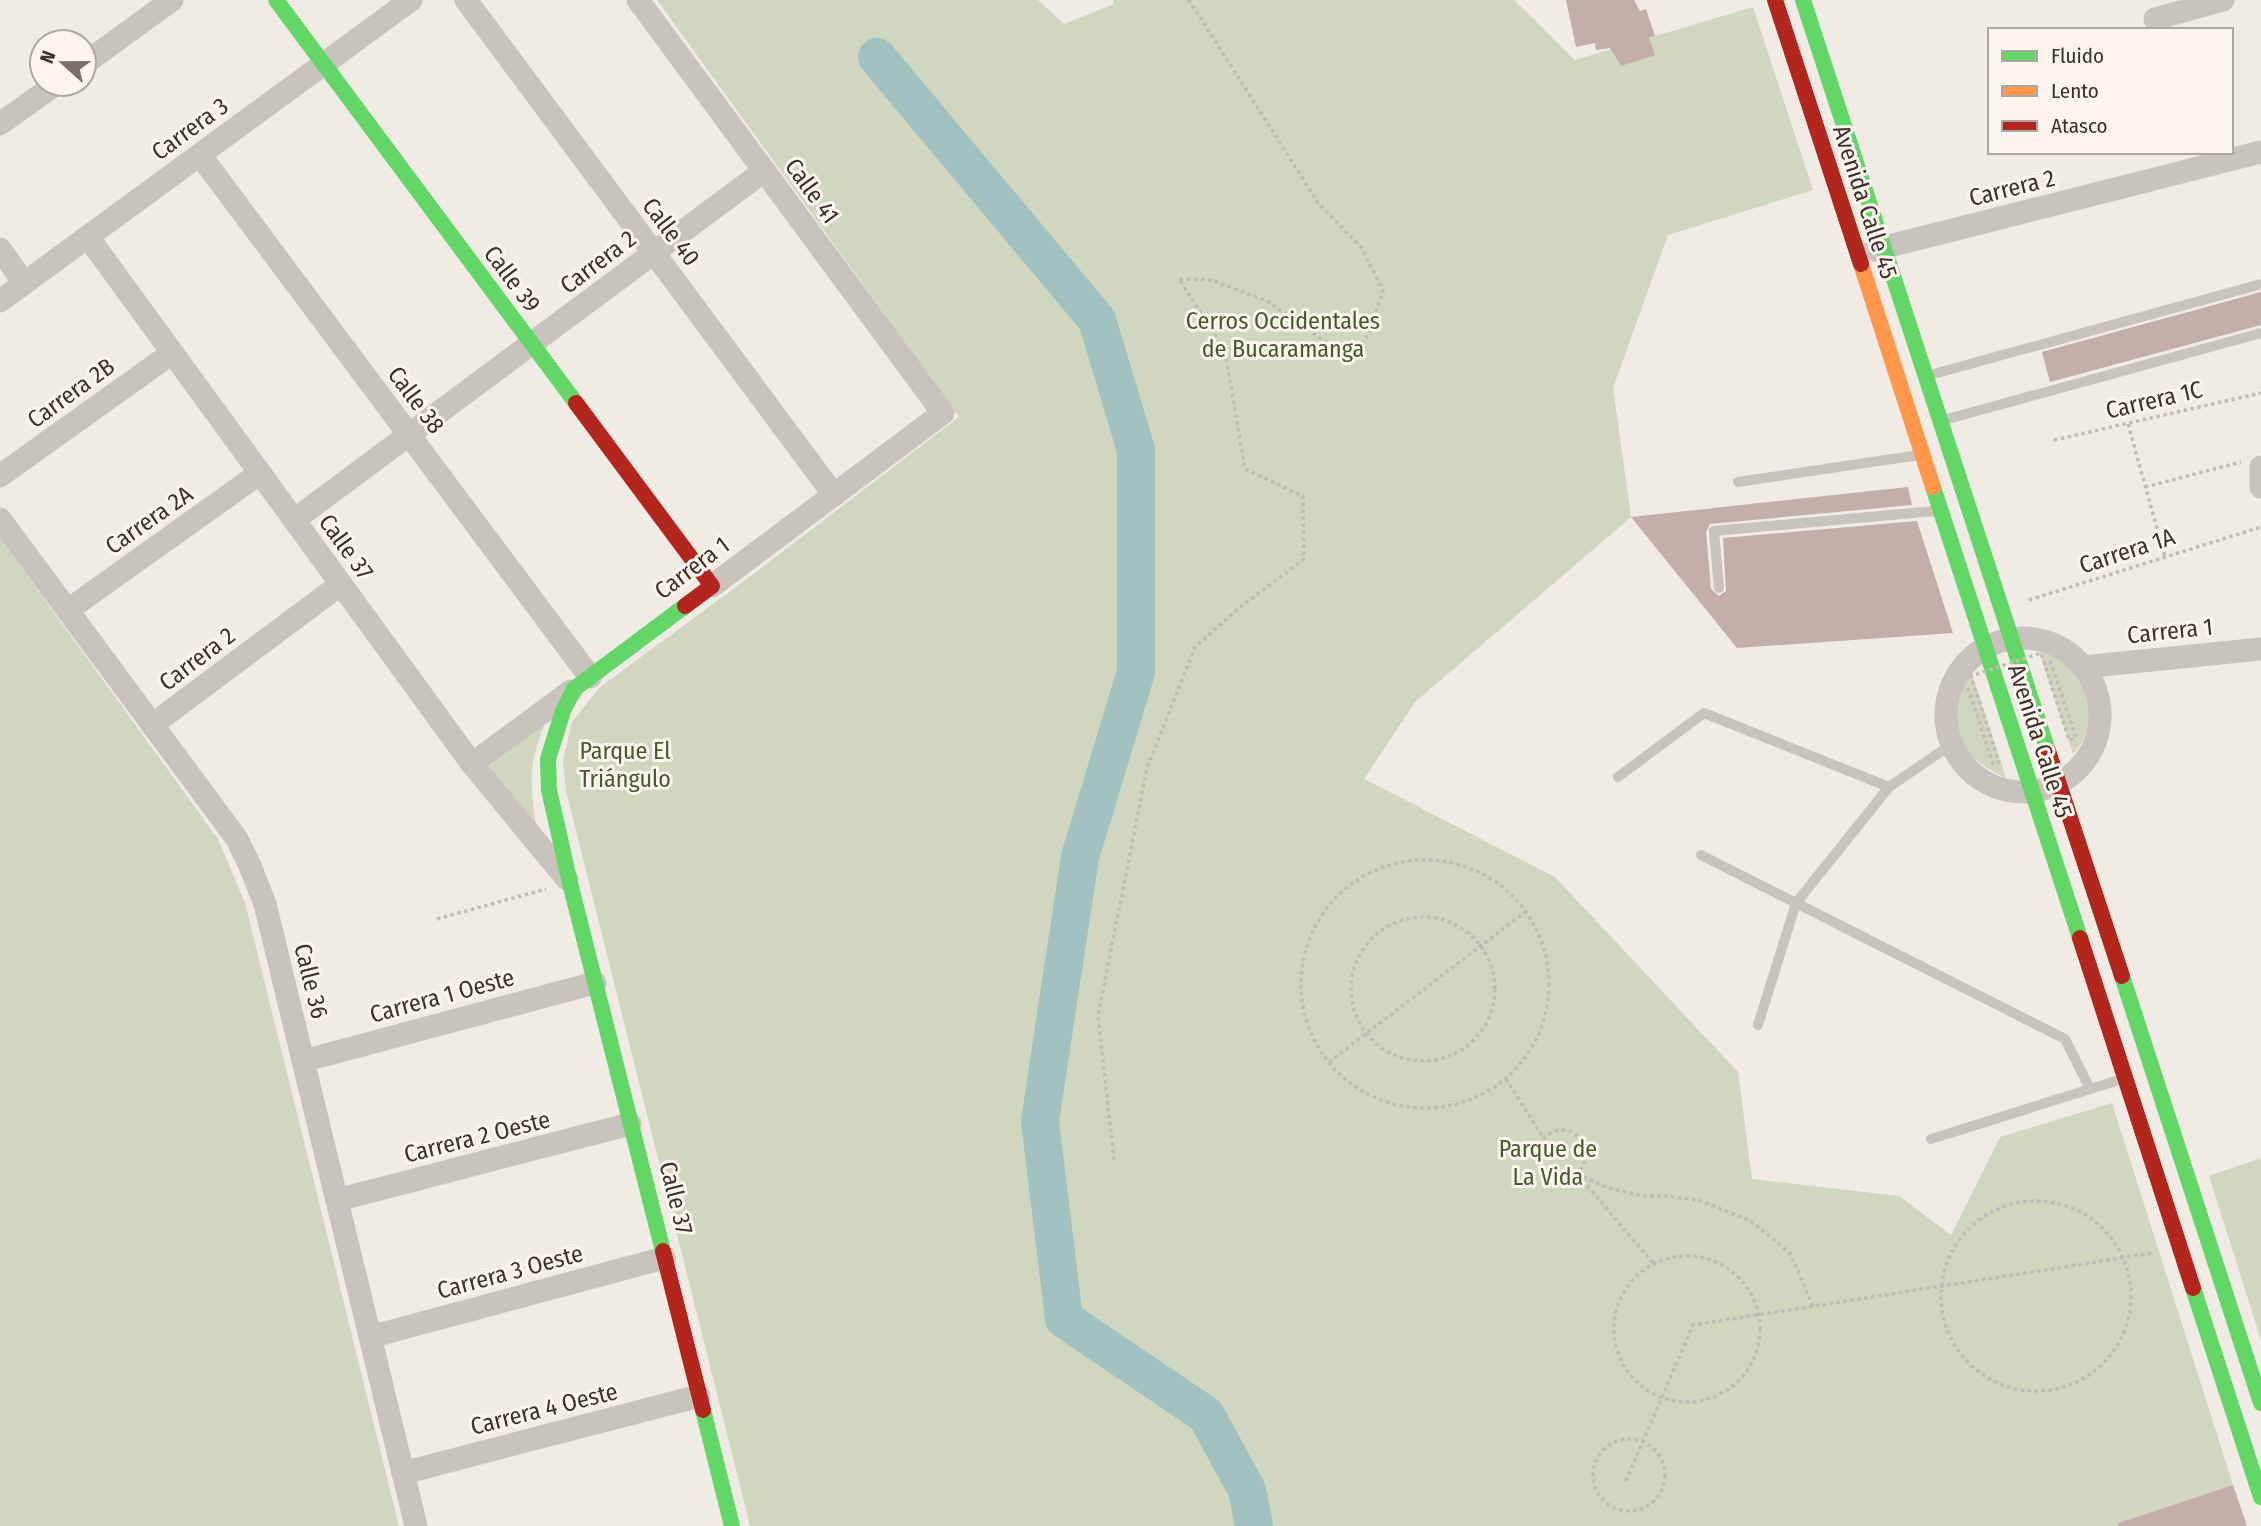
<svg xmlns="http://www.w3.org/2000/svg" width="2261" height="1526" font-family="'Fira Sans Condensed',sans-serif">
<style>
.green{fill:#d1d6bf}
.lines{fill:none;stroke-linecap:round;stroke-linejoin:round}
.river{stroke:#a1c2c1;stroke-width:38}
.building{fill:#c3afa7}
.path{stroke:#c2bbb6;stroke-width:3.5;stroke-dasharray:3.5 3.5;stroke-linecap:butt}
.lane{stroke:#c9c3be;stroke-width:10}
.street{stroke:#c9c3be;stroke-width:23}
.fast{stroke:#63d668;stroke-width:16}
.slow{stroke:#ff974d;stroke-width:16}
.jam{stroke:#b3261e;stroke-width:16}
.path-bridge{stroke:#c2bbb6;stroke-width:3.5;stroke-dasharray:3.5 3.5;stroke-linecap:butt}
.labels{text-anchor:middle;stroke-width:6;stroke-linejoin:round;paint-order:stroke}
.street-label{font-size:24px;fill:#3b302b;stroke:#fbf5ee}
.park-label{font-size:24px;fill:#4a5a2e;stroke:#fbf5ee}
</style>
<rect width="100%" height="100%" fill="#f0ebe5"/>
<!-- green -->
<g class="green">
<polygon points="657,0 1038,0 1064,24 1114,4 1113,0 1514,0 1575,60 1753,7 1813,190 1668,235 1613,388 1631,517 1415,702 1364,779 1555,877 1738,1072 1752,1179 1899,1196 1951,1235 2000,1137 2112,1103 2233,1485 2126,1520 2127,1526 750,1526 566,791 563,760 572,722 599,688 752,575 959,417"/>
<polygon points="0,538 218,839 245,903 399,1526 0,1526"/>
<path d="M2038 648C2084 662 2108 716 2073 754Z"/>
<path d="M1971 671 2006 778C1958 757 1933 717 1971 671Z"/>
<path d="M545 723C528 767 530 781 536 826L486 769Z"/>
<polygon points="2261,1158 2261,1340 2209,1176"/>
</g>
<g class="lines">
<!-- river -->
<polyline class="river" points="877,57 1097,320 1136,450 1136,672 1080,857 1040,1121 1064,1319 1206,1415 1247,1490 1254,1526"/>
</g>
<!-- building -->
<g class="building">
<polygon points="1566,0 1634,0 1640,11 1646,9 1655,36 1649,38 1655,55 1621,66 1610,48 1596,50 1595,43 1576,47"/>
<polygon points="2261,292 2261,325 2050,382 2042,352"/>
<polygon points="1908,487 1912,505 1710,524 1706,532 1711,589 1719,596 1726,591 1723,538 1917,521 1953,633 1737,648 1631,517"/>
<polygon points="2233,1485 2247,1526 2119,1526 2118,1523"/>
</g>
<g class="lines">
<!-- path -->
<g class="path">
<polyline points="2128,424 2165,557"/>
<polyline points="2054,440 2261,393"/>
<polyline points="2145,487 2241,462"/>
<polyline points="2029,600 2261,527"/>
<circle cx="1425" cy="984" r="124"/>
<circle cx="1423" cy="989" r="72"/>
<polyline points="437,919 546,889"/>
<polyline points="1329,1062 1525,912"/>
<polyline points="1506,1079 1544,1139"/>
<circle cx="1562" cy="1154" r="24"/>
<polyline points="1114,1160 1098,1016 1147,768 1195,647 1239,608 1304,559 1303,496 1245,469 1225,351 1179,279 1212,280 1269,302 1333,347 1356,350 1369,334 1383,290 1361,247 1319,204 1189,0"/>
<polyline points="1577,1174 1608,1188 1643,1196 1667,1196 1701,1201 1751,1221 1790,1253 1813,1306"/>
<polyline points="1578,1175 1654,1264"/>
<circle cx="2036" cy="1296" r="95"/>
<circle cx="1687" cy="1329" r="73"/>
<circle cx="1629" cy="1475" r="36"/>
<polyline points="1626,1481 1693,1325 2153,1253"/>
</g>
<!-- lane -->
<g class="lane">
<polyline points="1930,375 2261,284"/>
<polyline points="1944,420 2261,333"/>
<polyline points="1738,482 1919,455"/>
<polyline points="1719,588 1714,531 1935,511"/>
<polyline points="1618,777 1704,713 1889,787 1952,744"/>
<polyline points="1701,855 2065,1039 2090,1089"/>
<polyline points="1758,1025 1796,903 1889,787"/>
<polyline points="1931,1139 2119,1080"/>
</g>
<!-- street -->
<g class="street">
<polyline points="466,0 834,495"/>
<polyline points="638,0 943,413 712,586"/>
<polyline points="2155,19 2223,0"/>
<polyline points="84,64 172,0"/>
<polyline points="0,124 56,84"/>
<polyline points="200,155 590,677"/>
<polyline points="88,237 472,764 567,879"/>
<polyline points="0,249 24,283"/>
<polyline points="1874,250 2261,152"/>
<polyline points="0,301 411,0"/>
<polyline points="2261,467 2261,487"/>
<polyline points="0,476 172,353"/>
<polyline points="0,519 237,839 250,866 265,904 416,1526"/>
<polyline points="294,520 764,171"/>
<polyline points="68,610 260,473"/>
<circle cx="2023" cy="715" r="77"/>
<polyline points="2083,667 2261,649"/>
<polyline points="152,725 341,584"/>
<polyline points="472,764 571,691"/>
<polyline points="303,1061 595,983"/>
<polyline points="337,1200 630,1124"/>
<polyline points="370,1337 664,1258"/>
<polyline points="403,1473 699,1396"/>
</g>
<!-- fast -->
<g class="fast">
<polyline points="276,0 576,403"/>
<polyline points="1803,0 2048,751"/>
<polyline points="1933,487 2080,938"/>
<polyline points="2122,976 2261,1403"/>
<polyline points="663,1251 570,883 549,790 548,759 563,711 574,689 685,606"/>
<polyline points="2193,1288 2261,1497"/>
<polyline points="703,1410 732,1526"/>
</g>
<!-- slow -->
<polyline class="slow" points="1861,264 1933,487"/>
<!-- jam -->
<g class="jam">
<polyline points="1775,0 1861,264"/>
<polyline points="576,403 712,586 685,606"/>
<polyline points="2048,751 2122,976"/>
<polyline points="2080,938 2193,1288"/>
<polyline points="663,1251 703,1410"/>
</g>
<!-- path-bridge -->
<polyline class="path-bridge" points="1968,688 1993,764 1999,762 1971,676 2041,653 2069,740 2076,738 2050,660"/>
</g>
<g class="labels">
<!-- street labels -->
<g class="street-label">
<text transform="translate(190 129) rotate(-36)" y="8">Carrera 3</text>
<text transform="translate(2012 188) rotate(-14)" y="8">Carrera 2</text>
<text transform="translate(812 191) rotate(54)" y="8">Calle 41</text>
<text transform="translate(1865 202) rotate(72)" y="8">Avenida Calle 45</text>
<text transform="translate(671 232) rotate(53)" y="8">Calle 40</text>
<text transform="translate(598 262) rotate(-37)" y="8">Carrera 2</text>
<text transform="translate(512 279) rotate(53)" y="8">Calle 39</text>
<text transform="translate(71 393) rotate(-36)" y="8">Carrera 2B</text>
<text transform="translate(416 400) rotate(53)" y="8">Calle 38</text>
<text transform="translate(2154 400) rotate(-13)" y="8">Carrera 1C</text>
<text transform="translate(149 520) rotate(-35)" y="8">Carrera 2A</text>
<text transform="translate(346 547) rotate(54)" y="8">Calle 37</text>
<text transform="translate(2127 551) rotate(-18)" y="8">Carrera 1A</text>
<text transform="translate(692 568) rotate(-37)" y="8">Carrera 1</text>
<text transform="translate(2170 631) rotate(-6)" y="8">Carrera 1</text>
<text transform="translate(197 659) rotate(-37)" y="8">Carrera 2</text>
<text transform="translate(2040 741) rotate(72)" y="8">Avenida Calle 45</text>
<text transform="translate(311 981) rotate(76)" y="8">Calle 36</text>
<text transform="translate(442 996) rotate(-15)" y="8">Carrera 1 Oeste</text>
<text transform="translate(477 1137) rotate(-14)" y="8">Carrera 2 Oeste</text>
<text transform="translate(676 1198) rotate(76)" y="8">Calle 37</text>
<text transform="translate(510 1272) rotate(-15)" y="8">Carrera 3 Oeste</text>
<text transform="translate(544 1409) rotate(-14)" y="8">Carrera 4 Oeste</text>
</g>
<!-- park labels -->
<g class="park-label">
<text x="1283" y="329">Cerros Occidentales<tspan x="1283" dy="28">de Bucaramanga</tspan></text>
<text x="625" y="759">Parque El<tspan x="625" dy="28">Triángulo</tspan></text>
<text x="1548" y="1157">Parque de<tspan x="1548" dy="28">La Vida</tspan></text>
</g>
</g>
<!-- legend -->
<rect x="1988" y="28" width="245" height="126" fill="#fbf5ee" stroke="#aea6a0" stroke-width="2"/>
<rect x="2002" y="51" width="35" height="10" fill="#63d668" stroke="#aea6a0" stroke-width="2"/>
<text x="2051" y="63" font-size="21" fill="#3b302b">Fluido</text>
<rect x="2002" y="86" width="35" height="10" fill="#ff974d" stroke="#aea6a0" stroke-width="2"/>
<text x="2051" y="98" font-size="21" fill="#3b302b">Lento</text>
<rect x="2002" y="121" width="35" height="10" fill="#b3261e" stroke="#aea6a0" stroke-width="2"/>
<text x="2051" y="133" font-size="21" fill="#3b302b">Atasco</text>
<!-- north arrow -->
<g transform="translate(63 63) rotate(291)"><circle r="33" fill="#fbf5ee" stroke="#aea6a0" stroke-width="2"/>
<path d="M0-5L12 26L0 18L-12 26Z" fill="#7a716c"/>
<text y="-10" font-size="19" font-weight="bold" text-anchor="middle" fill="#3b302b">N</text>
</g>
</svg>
